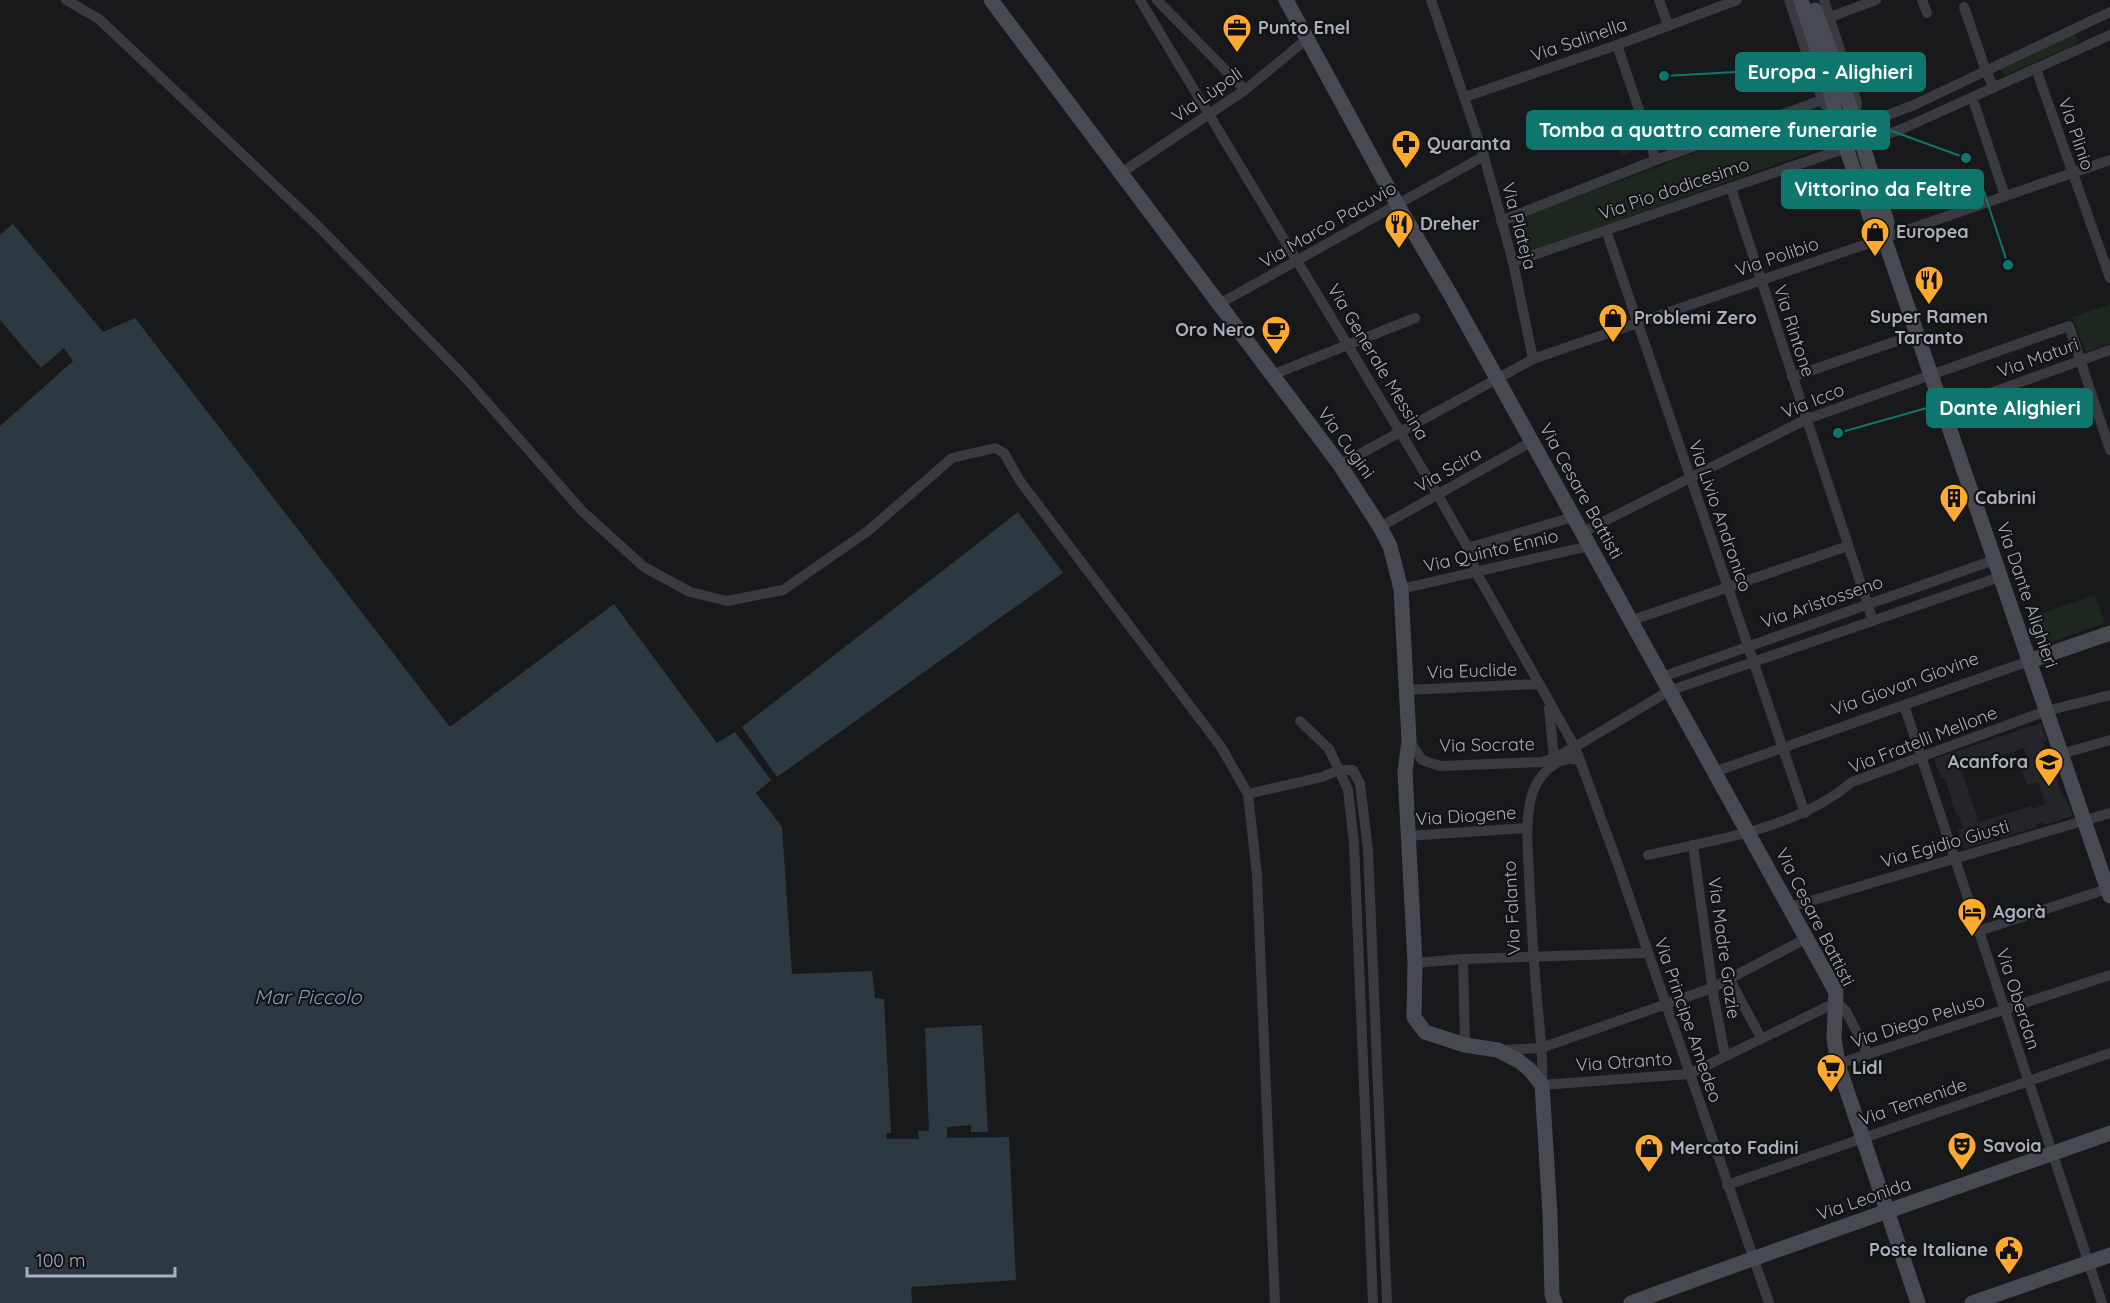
<svg xmlns="http://www.w3.org/2000/svg" width="2110" height="1303" font-family="Quicksand,sans-serif">
<style>
.built{fill:#242528;fill-rule:evenodd}
.green{fill:#1e271f}
.water{fill:#2d3940}
.lines{fill:none;stroke-linecap:round;stroke-linejoin:round}
.street{stroke:#393b40;stroke-width:10}
.secondary{stroke:#474a50;stroke-width:15}
.labels{text-anchor:middle;stroke-width:4.5;stroke-linejoin:round;paint-order:stroke}
.poi-label{font-size:18px;font-weight:bold;fill:#aab0bc;stroke:#131316;text-anchor:start}
.street-label{font-size:18px;fill:#aab0bc;stroke:#131316}
.water-label{font-size:20px;font-style:italic;fill:#7fa1b9;stroke:#131316}
.leader{fill:none;stroke:#0f766e;stroke-width:2}
.callout-dot{fill:#0f766e;stroke:#131316;stroke-width:2}
.callout{fill:#0f766e;stroke:#0f766e;stroke-width:2}
.callout-label{font-size:20px;text-anchor:middle;font-weight:bold;fill:#fff}
</style>
<rect width="100%" height="100%" fill="#18191b"/>
<!-- built -->
<path class="built" d="M2041 723 2047 741 2043 742 2063 798H2066L2073 816 2044 825 2042 822 2036 824 2037 827 2000 838 1999 835 1993 837 1994 840 1964 849 1957 830 1963 828 1958 814 1956 815 1945 777 1941 778 1934 759ZM2024 748 2029 763 2020 766 2027 785 2038 782 2045 804 2033 809 2031 806 1979 822 1961 769Z"/>
<!-- green -->
<g class="green">
<polygon points="2074,33 2079,40 2076,44 2010,73 2006,75 2001,71 2001,69"/>
<polygon points="1808,110 1822,148 1521,255 1511,222"/>
<polygon points="1638,119 1649,146 1622,155 1610,125"/>
<polygon points="2110,304 2110,343 2086,352 2072,317"/>
<polygon points="2095,595 2105,623 2041,646 2031,617"/>
</g>
<!-- water -->
<g class="water">
<polygon points="13,224 103,332 135,318 450,727 614,604 717,743 735,732 771,780 756,793 782,827 792,974 872,971 875,998 884,999 891,1133 886,1133 886,1139 919,1139 918,1131 929,1131 925,1028 982,1025 988,1132 971,1132 971,1125 947,1127 947,1138 1009,1137 1016,1280 911,1287 912,1303 0,1303 0,426 73,361 64,348 41,368 0,320 0,235"/>
<polygon points="1018,512 1063,573 777,777 742,727"/>
</g>
<g class="lines">
<!-- street -->
<g class="street">
<polyline points="66,0 99,19 318,226 463,375 582,511 644,567 690,592 727,601 783,590 868,531 952,458 995,448 1004,453 1020,481 1221,747 1248,794 1257,875 1275,1303"/>
<polyline points="1140,0 1438,495 1468,548 1476,572 1575,747 1617,862 1769,1303"/>
<polyline points="1157,0 1245,90"/>
<polyline points="1431,0 1484,156 1513,262 1533,359"/>
<polyline points="1659,0 1668,25"/>
<polyline points="1789,0 1822,100 1825,105"/>
<polyline points="1824,0 1857,103 1855,118"/>
<polyline points="1922,0 1927,13"/>
<polyline points="1964,7 1986,71 1994,88"/>
<polyline points="1830,17 1876,0"/>
<polyline points="1617,45 1656,160"/>
<polyline points="2036,69 2110,278"/>
<polyline points="1465,97 1617,45 1737,0"/>
<polyline points="1972,97 2005,196"/>
<polyline points="1856,127 1914,105 2110,12"/>
<polyline points="1121,173 1245,90 1308,38"/>
<polyline points="1731,188 1873,621"/>
<polyline points="1501,221 1656,160 1822,100"/>
<polyline points="1606,230 1805,813"/>
<polyline points="1513,262 1902,129 2110,35"/>
<polyline points="1219,304 1484,156"/>
<polyline points="1272,375 1415,318"/>
<polyline points="1792,377 1917,334"/>
<polyline points="1943,410 2110,350"/>
<polyline points="1340,465 1533,359 2110,160"/>
<polyline points="1380,527 1531,442"/>
<polyline points="1581,533 1807,419 2069,326 2110,450"/>
<polyline points="1468,548 1573,517"/>
<polyline points="1401,589 1589,546"/>
<polyline points="1630,621 1848,546"/>
<polyline points="1662,677 1994,560"/>
<polyline points="1406,690 1539,684"/>
<polyline points="1904,705 2102,1303"/>
<polyline points="1549,708 1554,758"/>
<polyline points="1409,740 1422,760 1440,766 1542,762 1554,758 1575,747 1669,691 2000,577"/>
<polyline points="2061,754 2110,740"/>
<path d="M1580 761C1558 752 1536 777 1531 798 1525 823 1528 850 1529 875 1531 916 1533 957 1537 998 1539 1027 1544 1057 1542 1085L1689 1074 1837 1002 1846 1011 1868 1054"/>
<polyline points="1714,772 2029,661"/>
<polyline points="1248,794 1322,777 1339,770 1329,749 1300,721"/>
<polyline points="1407,836 1527,828"/>
<polyline points="1693,845 1714,999 1725,1055"/>
<path d="M1648 855C1718 839 1796 829 1852 782L2046 711 2110 695"/>
<polyline points="1790,907 2110,813"/>
<polyline points="1979,931 2110,888"/>
<polyline points="1463,959 1465,1045"/>
<polyline points="1415,963 1463,959 1647,953"/>
<polyline points="1730,980 1761,1038"/>
<polyline points="1501,1050 1541,1048 1712,988 1807,938"/>
<polyline points="1838,1064 2110,975"/>
<polyline points="1727,1185 2110,1053"/>
<polyline points="1373,1303 1354,843 1348,790 1339,770 1353,770 1360,784 1368,849 1387,1303"/>
</g>
<!-- secondary -->
<g class="secondary">
<polyline points="991,0 1340,465 1380,527 1390,546 1401,589 1409,740 1405,772 1415,963 1414,1017 1425,1032 1465,1045 1498,1050 1519,1061 1530,1070 1542,1085 1550,1214 1552,1295 1555,1303"/>
<polyline points="1286,0 1397,204 1453,299 1836,992 1834,1038 1838,1064 1918,1303"/>
<polyline points="1801,0 1829,85 1837,122 1874,228 1884,238 2110,896"/>
<polyline points="1815,10 1855,121 1887,222 1884,238"/>
<polyline points="2029,661 2110,633"/>
<path d="M1631 1303C1790 1244 1950 1190 2110 1133"/>
<polyline points="1972,1303 2110,1255"/>
</g>
</g>
<!-- icons -->
<defs>
<g id="office-pin" transform="scale(1.5)"><path d="M0 17L-7.5 6A9.5 9.5 0 1 1 7.5 6Z" fill="#ffaa2c" stroke="#131316"/><path d="M-6-3h4V-5.5h4V-3h4V5H-6ZM-1-4.5V-3h2v-1.5ZM-6 0V1H6V0Z" fill="#111"/></g>
<g id="pharmacy-pin" transform="scale(1.5)"><path d="M0 17L-7.5 6A9.5 9.5 0 1 1 7.5 6Z" fill="#ffaa2c" stroke="#131316"/><path d="M-2-6h4v4h4v4h-4v4h-4v-4h-4v-4h4Z" fill="#111"/></g>
<g id="restaurant-pin" transform="scale(1.5)"><path d="M0 17L-7.5 6A9.5 9.5 0 1 1 7.5 6Z" fill="#ffaa2c" stroke="#131316"/><path d="M-5-6h1v4h1v-4h1v4h1v-4h1v5L-1.5 .5V6h-2V.5L-5-1ZM5-6V6H3V1.5H1.5Q1.5-4 5-6Z" fill="#111"/></g>
<g id="shop-pin" transform="scale(1.5)"><path d="M0 17L-7.5 6A9.5 9.5 0 1 1 7.5 6Z" fill="#ffaa2c" stroke="#131316"/><path d="M-5-2.5h2.3a2.7 3.5 0 0 1 5.4 0H5L5.5 6h-11ZM-1.5-2.5h3a1.5 2.3 0 0 0-3 0Z" fill="#111"/></g>
<g id="cafe-pin" transform="scale(1.5)"><path d="M0 17L-7.5 6A9.5 9.5 0 1 1 7.5 6Z" fill="#ffaa2c" stroke="#131316"/><path d="M-5.5-4.5H6V0H3Q3 3.5 0 3.5H-2.5Q-5.5 3.5-5.5 0ZM3-3.2v2h1.7v-2ZM-6 4.5H4V6H-6Z" fill="#111"/></g>
<g id="building-pin" transform="scale(1.5)"><path d="M0 17L-7.5 6A9.5 9.5 0 1 1 7.5 6Z" fill="#ffaa2c" stroke="#131316"/><path d="M-4-6H4V6H1V3H-1V6H-4ZM-2.5-4.3h1.7v1.8h-1.7ZM.8-4.3h1.7v1.8H.8ZM-2.5-1h1.7V.8h-1.7ZM.8-1h1.7V.8H.8Z" fill="#111"/></g>
<g id="school-pin" transform="scale(1.5)"><path d="M0 17L-7.5 6A9.5 9.5 0 1 1 7.5 6Z" fill="#ffaa2c" stroke="#131316"/><path d="M0-5L7-2L0 1L-7-2ZM-4 1L0 2.5L4 1V4Q0 6-4 4Z" fill="#111"/></g>
<g id="hotel-pin" transform="scale(1.5)"><path d="M0 17L-7.5 6A9.5 9.5 0 1 1 7.5 6Z" fill="#ffaa2c" stroke="#131316"/><path d="M-6-4.5h1.5V1H6V5H4.5V3h-9V5H-6ZM-4 0a1.8 1.8 0 1 1 3.6 0ZM.5 0V-2.5h3Q6-2.5 6 0Z" fill="#111"/></g>
<g id="supermarket-pin" transform="scale(1.5)"><path d="M0 17L-7.5 6A9.5 9.5 0 1 1 7.5 6Z" fill="#ffaa2c" stroke="#131316"/><path d="M-6-5.5h2.5l.6 2H6L4.5 2H-2.5L-4.4-4H-6ZM-1.5 3.2a1.3 1.3 0 1 0 .1 0ZM3 3.2a1.3 1.3 0 1 0 .1 0Z" fill="#111"/></g>
<g id="theatre-pin" transform="scale(1.5)"><path d="M0 17L-7.5 6A9.5 9.5 0 1 1 7.5 6Z" fill="#ffaa2c" stroke="#131316"/><path d="M-5-5.5Q0-4 5-5.5V0Q5 5 0 6Q-5 5-5 0ZM-3.3-2.5H-1v1.5H-3.3ZM1-2.5H3.3v1.5H1ZM-2.8 1Q0 5.5 2.8 1Z" fill="#111"/></g>
<g id="civic-pin" transform="scale(1.5)"><path d="M0 17L-7.5 6A9.5 9.5 0 1 1 7.5 6Z" fill="#ffaa2c" stroke="#131316"/><path d="M-.6-6.5H3V-4.5H.6V-3L4-1V1h2V6H-6V1h2V-1L-.6-3ZM-1.2 2.5V6h2.4V2.5Z" fill="#111"/></g>
</defs>
<g fill-rule="evenodd">
<use href="#office-pin" x="1237" y="28"/>
<use href="#pharmacy-pin" x="1406" y="144"/>
<use href="#restaurant-pin" x="1399" y="224"/>
<use href="#shop-pin" x="1875" y="232"/>
<use href="#restaurant-pin" x="1929" y="280"/>
<use href="#shop-pin" x="1613" y="318"/>
<use href="#cafe-pin" x="1276" y="330"/>
<use href="#building-pin" x="1954" y="498"/>
<use href="#school-pin" x="2049" y="762"/>
<use href="#hotel-pin" x="1972" y="912"/>
<use href="#supermarket-pin" x="1831" y="1068"/>
<use href="#theatre-pin" x="1962" y="1146"/>
<use href="#shop-pin" x="1649" y="1148"/>
<use href="#civic-pin" x="2009" y="1250"/>
</g>
<g class="labels">
<!-- poi labels -->
<g class="poi-label">
<text x="1258" y="34">Punto Enel</text>
<text x="1427" y="150">Quaranta</text>
<text x="1420" y="230">Dreher</text>
<text x="1896" y="238">Europea</text>
<text x="1929" y="323" text-anchor="middle">Super Ramen<tspan x="1929" dy="21">Taranto</tspan></text>
<text x="1634" y="324">Problemi Zero</text>
<text x="1255" y="336" text-anchor="end">Oro Nero</text>
<text x="1975" y="504">Cabrini</text>
<text x="2028" y="768" text-anchor="end">Acanfora</text>
<text x="1993" y="918">Agorà</text>
<text x="1852" y="1074">Lidl</text>
<text x="1983" y="1152">Savoia</text>
<text x="1670" y="1154">Mercato Fadini</text>
<text x="1988" y="1256" text-anchor="end">Poste Italiane</text>
</g>
<!-- street labels -->
<g class="street-label">
<text transform="translate(1579 40) rotate(-19)" y="6">Via Salinella</text>
<text transform="translate(1207 95) rotate(-35)" y="6">Via Lùpoli</text>
<text transform="translate(2076 134) rotate(71)" y="6">Via Plinio</text>
<text transform="translate(1674 189) rotate(-19)" y="6">Via Pio dodicesimo</text>
<text transform="translate(1328 225) rotate(-30)" y="6">Via Marco Pacuvio</text>
<text transform="translate(1519 226) rotate(75)" y="6">Via Plateja</text>
<text transform="translate(1777 257) rotate(-19)" y="6">Via Polibio</text>
<text transform="translate(1794 331) rotate(72)" y="6">Via Rintone</text>
<text transform="translate(2038 358) rotate(-20)" y="6">Via Maturi</text>
<text transform="translate(1378 362) rotate(59)" y="6">Via Generale Messina</text>
<text transform="translate(1813 401) rotate(-22)" y="6">Via Icco</text>
<text transform="translate(1346 443) rotate(54)" y="6">Via Cugini</text>
<text transform="translate(1448 470) rotate(-30)" y="6">Via Scira</text>
<text transform="translate(1581 491) rotate(61)" y="6">Via Cesare Battisti</text>
<text transform="translate(1720 516) rotate(71)" y="6">Via Livio Andronico</text>
<text transform="translate(1491 551) rotate(-13)" y="6">Via Quinto Ennio</text>
<text transform="translate(2027 595) rotate(71)" y="6">Via Dante Alighieri</text>
<text transform="translate(1822 602) rotate(-19)" y="6">Via Aristosseno</text>
<text transform="translate(1472 671) rotate(-2)" y="6">Via Euclide</text>
<text transform="translate(1905 684) rotate(-20)" y="6">Via Giovan Giovine</text>
<text transform="translate(1923 740) rotate(-21)" y="6">Via Fratelli Mellone</text>
<text transform="translate(1487 745) rotate(-1)" y="6">Via Socrate</text>
<text transform="translate(1466 816) rotate(-4)" y="6">Via Diogene</text>
<text transform="translate(1945 844) rotate(-16)" y="6">Via Egidio Giusti</text>
<text transform="translate(1512 908) rotate(-93)" y="6">Via Falanto</text>
<text transform="translate(1815 917) rotate(63)" y="6">Via Cesare Battisti</text>
<text transform="translate(1724 948) rotate(82)" y="6">Via Madre Grazie</text>
<text transform="translate(2018 999) rotate(72)" y="6">Via Oberdan</text>
<text transform="translate(1688 1020) rotate(71)" y="6">Via Principe Amedeo</text>
<text transform="translate(1918 1021) rotate(-18)" y="6">Via Diego Peluso</text>
<text transform="translate(1624 1062) rotate(-4)" y="6">Via Otranto</text>
<text transform="translate(1913 1102) rotate(-19)" y="6">Via Temenide</text>
<text transform="translate(1864 1199) rotate(-19)" y="6">Via Leonida</text>
</g>
<!-- water labels -->
<g class="water-label">
<text x="308" y="1004">Mar Piccolo</text>
</g>
</g>
<!-- callouts -->
<path class="leader" d="M1664 76L1736 72M1966 158L1889 130M2008 265L1983 189M1838 433L1927 408"/>
<g class="callout-dot">
<circle cx="1664" cy="76" r="6"/>
<circle cx="1966" cy="158" r="6"/>
<circle cx="2008" cy="265" r="6"/>
<circle cx="1838" cy="433" r="6"/>
</g>
<g class="callout">
<rect x="1736" y="53" width="189" height="38" rx="6"/>
<rect x="1527" y="111" width="362" height="38" rx="6"/>
<rect x="1782" y="170" width="201" height="38" rx="6"/>
<rect x="1927" y="389" width="165" height="38" rx="6"/>
</g>
<g class="callout-label">
<text x="1830" y="79">Europa - Alighieri</text>
<text x="1708" y="137">Tomba a quattro camere funerarie</text>
<text x="1883" y="196">Vittorino da Feltre</text>
<text x="2010" y="415">Dante Alighieri</text>
</g>
<!-- scale -->
<path d="M27 1267v9h148v-9" fill="none" stroke="#aab0bc" stroke-width="3"/>
<text x="36" y="1267" font-size="18" fill="#aab0bc" stroke="#131316" stroke-width="4.5" paint-order="stroke">100 m</text>
</svg>
